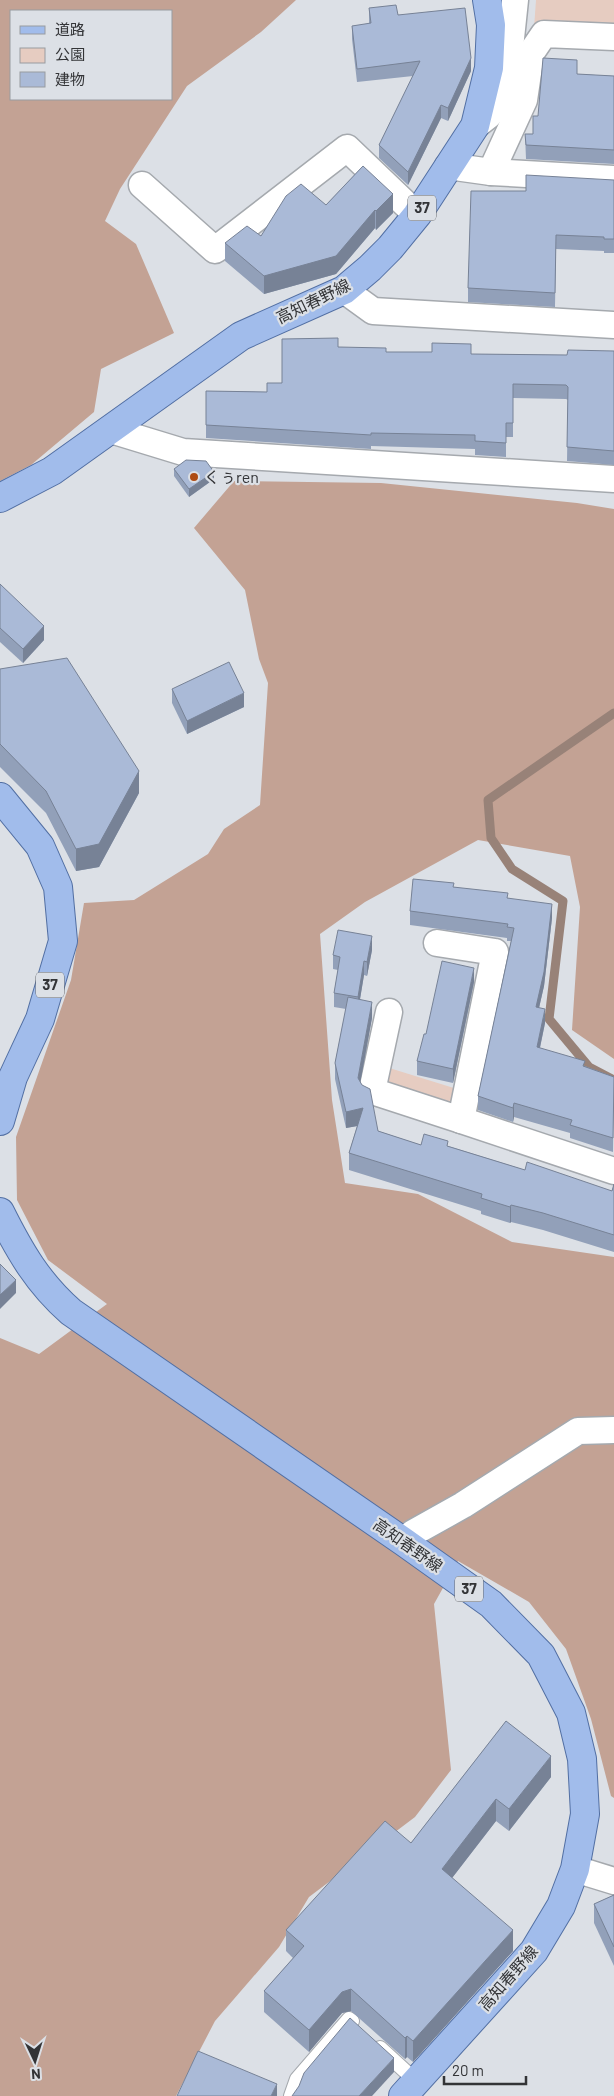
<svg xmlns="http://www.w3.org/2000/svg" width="614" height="2096" font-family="Barlow,'Noto Sans JP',sans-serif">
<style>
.green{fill:#e6ccc1}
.forest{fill:#c3a294;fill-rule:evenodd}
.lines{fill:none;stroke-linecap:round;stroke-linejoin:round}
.stream{stroke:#988278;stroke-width:9}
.service-casing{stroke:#a5a9ae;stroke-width:16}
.minor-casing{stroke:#a5a9ae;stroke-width:29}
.primary-casing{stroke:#526fa3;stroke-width:30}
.service{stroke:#fff;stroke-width:14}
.minor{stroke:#fff;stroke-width:26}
.primary{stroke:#a1bceb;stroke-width:28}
.wall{fill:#92a0b9}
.shaded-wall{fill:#778296}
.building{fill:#aabad7;stroke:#778296}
.poi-dot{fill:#ae4b13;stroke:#dce0e6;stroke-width:2}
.labels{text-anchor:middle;stroke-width:4.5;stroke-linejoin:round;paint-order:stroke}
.shield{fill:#dce0e6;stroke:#66686c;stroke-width:1}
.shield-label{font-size:15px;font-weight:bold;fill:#333437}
.street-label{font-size:16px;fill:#333437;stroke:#dce0e6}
.poi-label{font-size:16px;fill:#333437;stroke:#dce0e6;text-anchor:start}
</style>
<rect width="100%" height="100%" fill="#dce0e6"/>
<!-- green -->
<g class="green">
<polygon points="536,0 614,0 614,31 534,28"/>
<polygon points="383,1066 457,1089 454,1101 442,1108 383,1089"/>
</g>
<!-- forest -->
<g class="forest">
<path d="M0 0H296L261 32 187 86 120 189 105 221 136 244 174 333 101 369 94 412 31 465 0 481ZM171 11V99H11V11Z"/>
<polygon points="234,481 381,483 577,503 614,509 614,1059 572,1030 580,907 570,856 478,840 365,902 320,934 332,1100 345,1183 418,1194 512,1242 614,1257 614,1798 611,1796 591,1719 566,1649 529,1602 458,1561 434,1604 451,1770 415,1817 309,1897 279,1947 215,2021 176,2096 0,2096 0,1338 39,1354 107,1304 48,1260 17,1200 16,1137 71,980 84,903 134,900 208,854 224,829 260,805 268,683 259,659 245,590 194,528"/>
</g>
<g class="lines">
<!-- stream -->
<polyline class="stream" points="614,713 488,800 491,838 512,869 563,901 549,1019 589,1067 614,1080"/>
<!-- service casing -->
<g class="service-casing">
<g id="service">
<polyline points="380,2048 416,2081"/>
<polyline points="291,2096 297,2079 349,2019 352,2021"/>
</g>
</g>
<!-- minor casing -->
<g class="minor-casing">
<g id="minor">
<polyline points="475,126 489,115 505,96 515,0"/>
<polyline points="448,166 491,172 614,179"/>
<polyline points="491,172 524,100 531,53 544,34 614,37"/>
<polyline points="142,185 215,250 347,148 417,215"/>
<polyline points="344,290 373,311 614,325"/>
<polyline points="111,430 183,452 614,479"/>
<polyline points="389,1012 372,1091 461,1120 495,952 437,943"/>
<polyline points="461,1120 614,1171"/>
<polyline points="404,1542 413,1533 463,1505 578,1431 614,1430"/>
<polyline points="575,1869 614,1881"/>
</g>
</g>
<!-- primary casing -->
<g class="primary-casing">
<g id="primary">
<polyline points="0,498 52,471 241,336 344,290 370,268 390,248 417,215 475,126 489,68 491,25 487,0"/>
<polyline points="0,797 40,846 58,887 63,941 40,1019 13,1077 0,1121"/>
<path d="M0 1212C20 1252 38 1283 71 1312L404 1542 491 1604 541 1655 571 1713 582 1759 585 1814 575 1869 561 1906 534 1951 403 2096"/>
</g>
</g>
<!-- service -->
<use href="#service" class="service"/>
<!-- minor -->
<use href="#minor" class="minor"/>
<!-- primary -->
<use href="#primary" class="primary"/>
</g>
<!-- wall -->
<g class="wall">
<polygon points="369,8 398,15 471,71 448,121 441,118 408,185 379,158 379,145 413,76 357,82 352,39 352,26 369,24"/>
<polygon points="577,74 614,76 614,164 526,159 525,134 533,134 538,116"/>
<polygon points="363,166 393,213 376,230 375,228 336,274 264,294 225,261 225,243 261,236 326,205"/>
<polygon points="614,180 614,253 604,253 604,251 556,249 555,307 468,302 468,288 526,191"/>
<polygon points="338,347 386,352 471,354 567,355 614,351 614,465 567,461 568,400 566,399 513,398 513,437 506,437 506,457 475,455 475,449 371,446 371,449 206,438 206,391 267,392"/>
<polygon points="174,469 214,479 189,497 174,476"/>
<polygon points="0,584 44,640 23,663 0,642"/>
<polygon points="0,669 139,793 99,867 76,871 46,813 0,767"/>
<polygon points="172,689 244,707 187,734 172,703"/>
<polygon points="454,887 508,898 552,918 544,986 539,1008 545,1023 540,1048 585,1066 614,1077 613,1152 570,1138 570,1133 514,1117 513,1122 478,1110 478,1096 511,941 507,941 507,938 410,925 410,911"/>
<polygon points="372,950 367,976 364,975 360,999 372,1018 360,1082 378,1131 421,1145 448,1146 525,1170 612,1191 614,1184 614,1252 543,1230 511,1222 510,1223 481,1214 481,1211 349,1170 349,1153 357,1126 346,1128 335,1079 335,1063 346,1009 334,1007 334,993 338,970 333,969 333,955"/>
<polygon points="474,982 453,1083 417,1075 417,1061 426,1034"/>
<polygon points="506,1721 551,1777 509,1831 496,1821 452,1878 513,1951 413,2062 407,2057 405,2059 351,2011 342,2013 309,2052 264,2012 264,1991 293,1958 286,1951 286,1930 411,1843"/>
<polygon points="614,1895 614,1966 594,1923 594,1904"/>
</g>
<!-- shaded-wall -->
<g class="shaded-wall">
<polygon points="471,58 471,71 448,121 448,108"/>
<polygon points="441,105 441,118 408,185 408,172"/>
<polygon points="393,194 393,213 376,230 376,211"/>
<polygon points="375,210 375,228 336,274 264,294 264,276"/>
<polygon points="214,472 214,479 189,497 189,489"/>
<polygon points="44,626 44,640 23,663 23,649"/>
<polygon points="244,693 244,707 187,734 187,721"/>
<polygon points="139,771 139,793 99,867 76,871 76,849"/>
<polygon points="552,904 552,918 544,986 536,1021 536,1007"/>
<polygon points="372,936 372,950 367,976 367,962"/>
<polygon points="364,961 364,975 358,1011 358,997"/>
<polygon points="474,968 474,982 453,1083 453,1069"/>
<polygon points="372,1002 372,1018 358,1095 358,1078"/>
<polygon points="545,1009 545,1023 537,1061 537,1047"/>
<polygon points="514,1103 514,1117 513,1122 513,1108"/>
<polygon points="363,1108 363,1125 346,1128 346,1112"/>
<polygon points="511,1205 511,1222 510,1223 510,1207"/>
<polygon points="16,1280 16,1293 0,1309 0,1295"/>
<polygon points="551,1756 551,1777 509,1831 509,1809"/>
<polygon points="496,1799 496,1821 442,1891 442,1869"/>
<polygon points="513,1930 513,1951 413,2062 413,2041"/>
<polygon points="351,1989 351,2011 342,2013 309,2052 309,2030 342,1992"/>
<polygon points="407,2036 407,2057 405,2059 405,2038"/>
<polygon points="394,2058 394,2072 372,2096 359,2096"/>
<polygon points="277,2084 277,2096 271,2096"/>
</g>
<!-- building -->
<g class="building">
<polygon points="396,5 398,15 465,8 471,58 448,108 441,105 408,172 379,145 420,61 357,69 352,26 371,23 369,8"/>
<polygon points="543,58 577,60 577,74 614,76 614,150 526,145 525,134 533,134 533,116 538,116"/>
<polygon points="363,166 393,194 376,211 375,210 336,256 264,276 225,243 247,226 261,236 286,196 301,184 326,205"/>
<polygon points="526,175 614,180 614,239 604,239 604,237 556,235 555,293 468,288 471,191 526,191"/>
<polygon points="338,338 338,347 386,348 386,352 432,352 432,343 471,344 471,354 567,355 568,350 614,351 614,451 567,447 568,387 566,385 513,384 513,423 506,423 506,443 475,441 475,435 371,433 371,435 206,425 206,391 267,392 267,383 282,383 282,339"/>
<polygon points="186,460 206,461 214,472 189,489 174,469"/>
<polygon points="0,584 44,626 23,649 0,628"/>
<polygon points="67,658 139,771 99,844 76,849 46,791 0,744 0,669"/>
<polygon points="229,662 244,693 187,721 172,689"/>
<polygon points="413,879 454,883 453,887 508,893 507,898 552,904 544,972 536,1007 545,1009 537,1047 585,1061 583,1066 614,1077 613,1138 570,1125 572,1120 514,1103 513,1108 478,1096 514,928 507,927 508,924 410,911"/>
<polygon points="338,930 372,936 367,962 364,961 358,997 334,993 340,957 333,955"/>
<polygon points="442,961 474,968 453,1069 417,1061 424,1034 426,1034"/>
<polygon points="348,997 372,1002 358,1078 362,1085 370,1089 378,1131 421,1145 424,1134 448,1141 447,1146 525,1170 527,1162 612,1191 614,1184 614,1235 543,1213 511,1205 510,1207 481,1198 482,1194 349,1153 363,1108 346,1112 335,1063"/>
<polygon points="0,1264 16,1280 0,1295"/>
<polygon points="506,1721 551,1756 509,1809 496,1799 442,1869 513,1930 413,2041 407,2036 405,2038 351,1989 342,1992 309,2030 264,1991 304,1946 286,1930 385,1821 411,1843"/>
<polygon points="614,1895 614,1947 594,1904"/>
<polygon points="350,2018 394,2058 359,2096 292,2096 299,2086 304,2073"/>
<polygon points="198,2051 277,2084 271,2096 177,2096"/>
</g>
<!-- markers -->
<circle class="poi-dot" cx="194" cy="477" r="5"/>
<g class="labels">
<!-- shield labels -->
<g class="shield">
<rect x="408" y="195.5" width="28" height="25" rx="4"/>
<rect x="36" y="972.5" width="28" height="25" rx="4"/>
<rect x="455" y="1576.5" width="28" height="25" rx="4"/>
</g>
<g class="shield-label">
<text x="422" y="213">37</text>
<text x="50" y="990">37</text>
<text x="469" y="1594">37</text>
</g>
<!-- street labels -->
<g class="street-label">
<text transform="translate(313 301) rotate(-26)" y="6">高知春野線</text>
<text transform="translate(408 1545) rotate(35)" y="6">高知春野線</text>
<text transform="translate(508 1978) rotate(-49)" y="6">高知春野線</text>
</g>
<!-- poi labels -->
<g class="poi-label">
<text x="204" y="483">くぅren</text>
</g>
</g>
<!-- legend -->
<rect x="10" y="10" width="162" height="90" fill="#dce0e6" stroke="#989ba0"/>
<rect x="20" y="26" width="25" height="8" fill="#a1bceb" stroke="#989ba0"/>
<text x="55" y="35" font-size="15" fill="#333437">道路</text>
<rect x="20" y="48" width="25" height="15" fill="#e6ccc1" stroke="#989ba0"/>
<text x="55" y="60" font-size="15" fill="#333437">公園</text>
<rect x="20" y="72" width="25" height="15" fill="#aabad7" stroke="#989ba0"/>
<text x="55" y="85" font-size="15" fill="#333437">建物</text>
<!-- north arrow -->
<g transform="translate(35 2061) rotate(176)" stroke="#dce0e6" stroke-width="4" paint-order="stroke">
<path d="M0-4L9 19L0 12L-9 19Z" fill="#333437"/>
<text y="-8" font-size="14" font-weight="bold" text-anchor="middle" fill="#333437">N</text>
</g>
<!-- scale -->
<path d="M444 2076v8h82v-8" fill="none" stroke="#333437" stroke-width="2.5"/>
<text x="452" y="2076" font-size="15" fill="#333437" stroke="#dce0e6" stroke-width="4" paint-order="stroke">20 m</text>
</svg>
